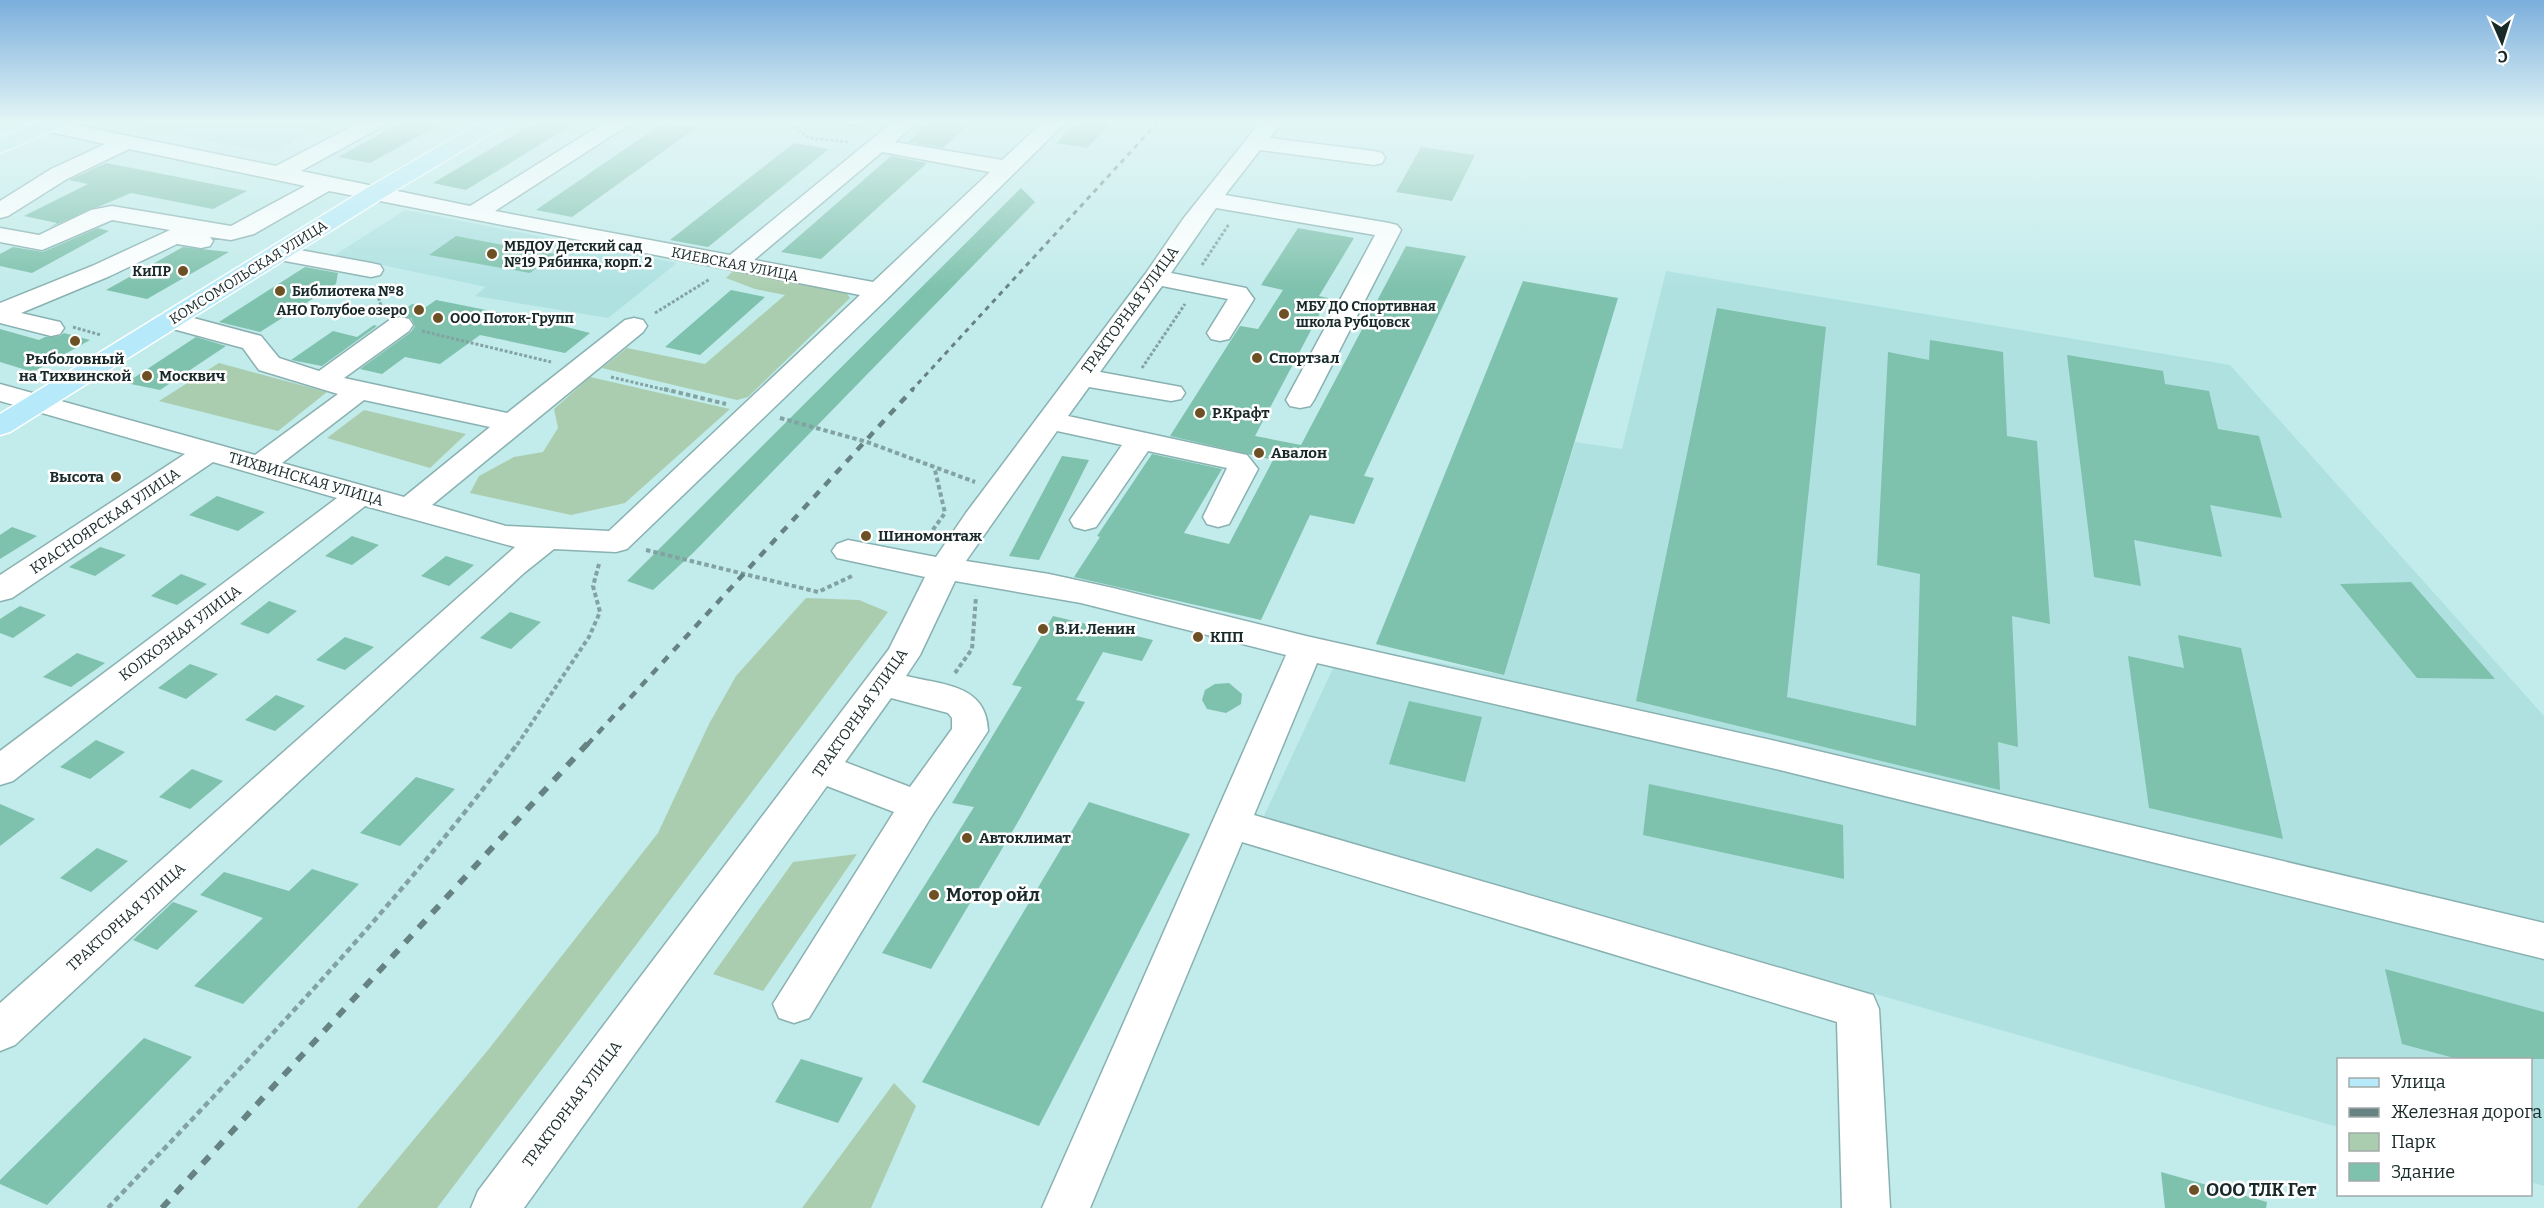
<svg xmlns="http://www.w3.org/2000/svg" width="2544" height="1208" font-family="Bitter,serif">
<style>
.built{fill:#afe1e1}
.green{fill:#abcdaf}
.building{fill:#7ec1ac}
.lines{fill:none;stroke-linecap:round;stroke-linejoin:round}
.minor-casing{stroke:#8ab1b1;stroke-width:3}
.major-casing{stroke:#fff;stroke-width:3}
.path-far2{stroke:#83a3a3;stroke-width:3;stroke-dasharray:3 2;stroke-linecap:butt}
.path-far1{stroke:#83a3a3;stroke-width:4;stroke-dasharray:4.5 3;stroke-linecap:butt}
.path{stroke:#83a3a3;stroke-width:4.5;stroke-dasharray:6 4;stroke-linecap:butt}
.minor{fill:#fff;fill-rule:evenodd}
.major{fill:#b6eafa;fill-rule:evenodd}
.rail-far2{stroke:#678282;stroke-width:3;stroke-dasharray:5 5;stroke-linecap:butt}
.rail-far1{stroke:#678282;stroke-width:4.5;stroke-dasharray:8 8;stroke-linecap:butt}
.rail{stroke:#678282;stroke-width:6;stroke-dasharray:10 10;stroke-linecap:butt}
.poi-dot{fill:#6d5124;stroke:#fff;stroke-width:2}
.labels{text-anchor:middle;stroke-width:5;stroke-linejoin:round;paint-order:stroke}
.far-poi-label{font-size:14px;font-weight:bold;fill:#192929;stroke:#fff;text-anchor:start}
.far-street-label{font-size:14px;fill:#192929;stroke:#fff}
.street-label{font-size:15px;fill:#192929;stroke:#fff}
.poi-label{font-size:15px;font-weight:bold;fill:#192929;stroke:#fff;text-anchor:start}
.near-poi-label{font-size:18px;font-weight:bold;fill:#192929;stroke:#fff;text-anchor:start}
</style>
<rect width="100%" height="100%" fill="#c2ebeb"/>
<!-- built -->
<g class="built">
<polygon points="108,121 332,121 272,153"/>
<polygon points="405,210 677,263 608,318 475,296 486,287 335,255"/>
<polygon points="1666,271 2230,365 2544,716 2544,1186 2531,1182 2530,1060 2338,1060 2338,1127 1263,818 1344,645 1504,675 1575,442 1622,449"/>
</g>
<!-- green -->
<g class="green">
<polygon points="736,268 844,289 850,298 748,397 737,400 602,368 627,348 705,364 785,295 755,289 726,278"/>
<polygon points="219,363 327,392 278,431 159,401"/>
<polygon points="590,377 730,409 625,503 571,515 470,493 479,476 514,457 543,452 558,428 554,409"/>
<polygon points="364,410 466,434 430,468 327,438"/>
<polygon points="806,598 859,600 888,612 437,1208 357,1208 488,1050 658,833 709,724 736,676"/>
<polygon points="857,854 763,991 713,974 793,862"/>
<polygon points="894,1083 916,1106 871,1208 802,1208"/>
</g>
<!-- building -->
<g class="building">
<polygon points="404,121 446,121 370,163 338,157"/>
<polygon points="538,121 579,121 466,190 433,183"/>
<polygon points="932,121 973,121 943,148 908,142"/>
<polygon points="1078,121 1113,121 1087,148 1056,143"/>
<polygon points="663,123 696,128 572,217 536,210"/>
<polygon points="794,143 829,149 708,247 670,240"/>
<polygon points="1421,147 1475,155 1452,201 1396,192"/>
<polygon points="891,156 927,163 821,259 781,252"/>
<polygon points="106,163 173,176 247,191 213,209 131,193 48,228 57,223 24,216 88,184 69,180"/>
<polygon points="1021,188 1035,202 694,552 653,590 627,581"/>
<polygon points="98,228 109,231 32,273 0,266 0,254 13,247 43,252"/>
<polygon points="1298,228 1354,238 1319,296 1328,298 1255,436 1301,445 1406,246 1466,256 1364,476 1374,478 1354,524 1310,515 1261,620 1074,577 1100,537 1097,536 1152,454 1222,469 1184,533 1229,544 1273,460 1170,436 1240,326 1258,329 1283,290 1261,285"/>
<polygon points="456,236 503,245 555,254 530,273 429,255"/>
<polygon points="183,247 229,252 147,299 106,290"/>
<polygon points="305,267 338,273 336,284 260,332 219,322"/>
<polygon points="1523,281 1618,298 1504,675 1376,644"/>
<polygon points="731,290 765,297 700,355 665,347"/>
<polygon points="436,300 547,322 590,333 565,353 480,335 440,364 405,357 382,374 360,369 411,332 415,326 411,318 397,315 412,304 426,307"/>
<polygon points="1717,308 1826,327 1787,697 1916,726 1920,574 1877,565 1888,352 1929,360 1930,340 2003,352 2007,436 2037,441 2050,624 2012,616 2018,747 1998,742 2000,790 1636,701"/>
<polygon points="374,325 377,326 322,366 291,360 333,331 357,337"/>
<polygon points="0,329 39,340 45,337 60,336 64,333 90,340 33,372 0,362"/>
<polygon points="196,337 226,346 160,390 126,383"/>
<polygon points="2067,355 2163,371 2165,384 2209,391 2218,429 2259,436 2282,518 2210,505 2222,557 2134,540 2141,586 2094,577"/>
<polygon points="1062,456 1089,460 1039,560 1009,556"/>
<polygon points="217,496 265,512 238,531 189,515"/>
<polygon points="12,527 37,536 0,559 0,535"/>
<polygon points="352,536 379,545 352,565 325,556"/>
<polygon points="100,547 126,555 95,576 69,567"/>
<polygon points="446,556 474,565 449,586 421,576"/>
<polygon points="181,574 207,584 177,605 151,596"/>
<polygon points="2411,582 2495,679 2417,678 2340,584"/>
<polygon points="269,601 297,611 268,634 240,624"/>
<polygon points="20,606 46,615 13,638 0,633 0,619"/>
<polygon points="510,612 541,622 511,649 480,638"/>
<polygon points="1053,616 1153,640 1142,661 1103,652 1076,700 1085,702 1019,820 931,969 882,953 974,807 952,803 1022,687 1012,685"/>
<polygon points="2178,635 2241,648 2283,839 2149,808 2128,656 2184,668"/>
<polygon points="345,637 374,647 345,670 316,660"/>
<polygon points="77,653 105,663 71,687 43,677"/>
<polygon points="190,664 218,674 186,699 158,688"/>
<polygon points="1229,683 1242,694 1241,704 1226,713 1207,709 1202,700 1205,690 1215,684"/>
<polygon points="276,695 305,706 275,731 245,720"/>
<polygon points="1409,701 1482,717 1465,782 1389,764"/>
<polygon points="96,740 125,752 90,779 60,767"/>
<polygon points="192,769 223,781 190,809 159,797"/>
<polygon points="416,777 455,789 400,846 360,833"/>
<polygon points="1649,784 1843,825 1844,879 1643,835"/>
<polygon points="1089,802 1190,834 1039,1126 922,1082"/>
<polygon points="0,804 35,819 0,846"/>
<polygon points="97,848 128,861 91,892 60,878"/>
<polygon points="312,869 359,884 243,1004 194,986 263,918 200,895 224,872 289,891"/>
<polygon points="173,902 198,911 157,950 133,940"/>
<polygon points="2385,969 2544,1012 2544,1059 2458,1059 2402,1044"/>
<polygon points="144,1038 192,1057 47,1205 0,1184 0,1180"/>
<polygon points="801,1059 863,1078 838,1123 775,1102"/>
<polygon points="2161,1172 2267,1202 2266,1208 2165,1208"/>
</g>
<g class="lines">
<!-- minor casing -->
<g class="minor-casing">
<g id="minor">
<path d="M15 121H55L276 166 362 121H388L385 125 301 171 470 206 607 121H631L628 125 495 211 730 255 894 121H918L895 142 1002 160 1044 121H1067L890 296 627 549 616 552 554 549 524 573 15 1045 0 1051V1003L515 547 365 506 13 781 0 785V751L337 498 213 462 12 598 0 601V575L185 454 0 401V384L255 455 338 394 259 370 243 348 162 326 158 320 162 314 171 312 261 336 279 358 319 371 391 319 400 317 409 319 413 325 409 331 344 378 507 413 625 320 634 318 643 320 647 326 643 332 432 505 506 526 609 531 860 295 329 191 254 234 231 240 210 237 213 241 210 246 201 248 177 244 110 276 21 313 60 322 64 328 60 334 51 336 0 323V303L92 266 170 230 112 220 42 250 0 242V228L39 235 91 210 112 206 231 226 305 186 129 149 67 179 8 216 0 218V201L51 169 105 144 18 125ZM882 152 990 172 873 282 754 260ZM364 400 490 427 404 497 282 463Z"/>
<path d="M1261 121H1283L1270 138 1374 151 1382 153 1385 158 1382 163 1374 165 1260 150 1225 195 1389 223 1397 225 1401 230 1314 400 1310 406 1300 408 1290 406 1286 400 1375 235 1216 208 1171 273 1246 288 1254 299 1229 339 1220 341 1211 339 1207 333 1228 299 1162 286 1100 372 1181 387 1185 393 1181 399 1171 401 1089 387 1068 416 1247 455 1258 469 1229 524 1218 527 1207 524 1203 517 1227 468 1148 451 1096 527 1085 530 1074 527 1070 520 1122 445 1057 431 966 561 1049 574 1113 588 1306 636 1784 743 2544 923V959L1784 771 1317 663 1254 815 1873 995 1879 1009 1890 1208H1842L1837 1022 1242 842 1090 1208H1042L1286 655 1081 603 955 581 920 655 906 676C942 685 987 684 988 731L931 817 809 1018 794 1023 779 1018 773 1004 894 812 827 786 524 1208H471L478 1191 889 649 925 577 837 558 832 551 837 544 848 540 936 557 966 513 1146 273 1183 219ZM891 698 948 713 952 718V729L910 787 845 762Z"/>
<polygon points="278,246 371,263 380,265 383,270 380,275 371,277 269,258 266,253 269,248"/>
</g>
</g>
<!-- major casing -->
<g class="major-casing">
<g id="major">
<polygon points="40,121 69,121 65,125 0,153 0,138"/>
<polygon points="483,121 509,121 505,125 383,198 10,432 0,435 0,414 367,188"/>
</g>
</g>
<!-- path-far2 -->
<g class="path-far2">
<polyline points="786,121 809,138 848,142"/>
<polyline points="803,121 865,126"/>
<polyline points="1202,265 1229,224"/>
<polyline points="376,288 382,310"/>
<polyline points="655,313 710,279"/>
<polyline points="73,327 101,335"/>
<polyline points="422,331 551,362"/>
<polyline points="1142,368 1185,304"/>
<polyline points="611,377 670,391"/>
</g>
<!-- path-far1 -->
<g class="path-far1">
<polyline points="664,389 726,404"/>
<polyline points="780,418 867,442 975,482"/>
<polyline points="924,542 945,513 935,470"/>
<polyline points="646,550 818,592 852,576"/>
<polyline points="955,673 972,649 976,596"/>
<polyline points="517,745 589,637 600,612 593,586 599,564"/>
</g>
<!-- path -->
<path class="path" d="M108 1208C250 1058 395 909 518 743"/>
<!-- minor -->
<use href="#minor" class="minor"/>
<!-- major -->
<use href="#major" class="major"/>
<!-- rail-far2 -->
<polyline class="rail-far2" points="911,391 1159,121"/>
<!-- rail-far1 -->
<polyline class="rail-far1" points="587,745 913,389"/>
<!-- rail -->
<polyline class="rail" points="162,1208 588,743"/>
</g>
<!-- sky -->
<linearGradient id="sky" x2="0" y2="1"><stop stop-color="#7baedc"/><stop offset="0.42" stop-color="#e4f6f6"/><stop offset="1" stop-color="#e4f6f6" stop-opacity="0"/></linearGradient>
<rect width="2544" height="290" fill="url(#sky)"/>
<!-- markers -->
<g class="poi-dot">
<circle cx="492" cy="254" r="6"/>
<circle cx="183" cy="271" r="6"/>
<circle cx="280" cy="291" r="6"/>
<circle cx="419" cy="310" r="6"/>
<circle cx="1284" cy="314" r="6"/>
<circle cx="438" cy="318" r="6"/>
<circle cx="75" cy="341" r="6"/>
<circle cx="1257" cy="358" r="6"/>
<circle cx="147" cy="376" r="6"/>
<circle cx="1200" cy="413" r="6"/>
<circle cx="1259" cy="453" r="6"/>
<circle cx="116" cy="477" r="6"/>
<circle cx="866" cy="536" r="6"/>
<circle cx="1043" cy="629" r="6"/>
<circle cx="1198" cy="637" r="6"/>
<circle cx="967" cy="838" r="6"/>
<circle cx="934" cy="895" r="6"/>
<circle cx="2194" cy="1190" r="6"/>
</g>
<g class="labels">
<!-- far-poi labels -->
<g class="far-poi-label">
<text x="504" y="251">МБДОУ Детский сад<tspan x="504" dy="16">№19 Рябинка, корп. 2</tspan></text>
<text x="171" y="276" text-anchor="end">КиПР</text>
<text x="292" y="296">Библиотека №8</text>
<text x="1296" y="311">МБУ ДО Спортивная<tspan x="1296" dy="16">школа Рубцовск</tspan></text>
<text x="407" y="315" text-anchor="end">АНО Голубое озеро</text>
<text x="450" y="323">ООО Поток-Групп</text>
</g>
<!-- far-street labels -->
<g class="far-street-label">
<text transform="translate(735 264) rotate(11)" y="5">КИЕВСКАЯ УЛИЦА</text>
<text transform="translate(248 272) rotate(-32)" y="5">КОМСОМОЛЬСКАЯ УЛИЦА</text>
</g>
<!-- street labels -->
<g class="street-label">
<text transform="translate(1130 310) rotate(-54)" y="5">ТРАКТОРНАЯ УЛИЦА</text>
<text transform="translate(306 479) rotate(16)" y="5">ТИХВИНСКАЯ УЛИЦА</text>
<text transform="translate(105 521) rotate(-34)" y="5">КРАСНОЯРСКАЯ УЛИЦА</text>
<text transform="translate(180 633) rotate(-37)" y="5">КОЛХОЗНАЯ УЛИЦА</text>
<text transform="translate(860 713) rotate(-55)" y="5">ТРАКТОРНАЯ УЛИЦА</text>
<text transform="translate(126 917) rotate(-42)" y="5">ТРАКТОРНАЯ УЛИЦА</text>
<text transform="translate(572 1104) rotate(-53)" y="5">ТРАКТОРНАЯ УЛИЦА</text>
</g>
<!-- poi labels -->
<g class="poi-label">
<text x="1269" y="363">Спортзал</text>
<text x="75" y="364" text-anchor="middle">Рыболовный<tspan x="75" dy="17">на Тихвинской</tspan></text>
<text x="159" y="381">Москвич</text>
<text x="1212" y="418">Р.Крафт</text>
<text x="1271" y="458">Авалон</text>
<text x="104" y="482" text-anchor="end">Высота</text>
<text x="878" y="541">Шиномонтаж</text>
<text x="1055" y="634">В.И. Ленин</text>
<text x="1210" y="642">КПП</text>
<text x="979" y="843">Автоклимат</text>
</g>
<!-- near-poi labels -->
<g class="near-poi-label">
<text x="946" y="901">Мотор ойл</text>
<text x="2206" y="1196">ООО ТЛК Гет</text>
</g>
</g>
<!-- legend -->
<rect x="2337" y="1058" width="195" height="138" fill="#ffffff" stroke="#a3a9a9" stroke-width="1.5"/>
<rect x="2349" y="1078" width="30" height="9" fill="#b6eafa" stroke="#a3a9a9" stroke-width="1.5"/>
<text x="2391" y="1088" font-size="18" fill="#192929">Улица</text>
<rect x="2349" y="1108" width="30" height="9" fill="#678282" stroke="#a3a9a9" stroke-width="1.5"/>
<text x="2391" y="1118" font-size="18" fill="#192929">Железная дорога</text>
<rect x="2349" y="1133" width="30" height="18" fill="#abcdaf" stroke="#a3a9a9" stroke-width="1.5"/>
<text x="2391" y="1148" font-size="18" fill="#192929">Парк</text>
<rect x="2349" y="1163" width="30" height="18" fill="#7ec1ac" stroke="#a3a9a9" stroke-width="1.5"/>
<text x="2391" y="1178" font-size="18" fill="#192929">Здание</text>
<!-- north arrow -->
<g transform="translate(2502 42) rotate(177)" stroke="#ffffff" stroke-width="4.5" paint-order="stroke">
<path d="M0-4.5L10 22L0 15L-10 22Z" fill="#192929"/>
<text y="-9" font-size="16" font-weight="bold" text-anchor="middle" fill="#192929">С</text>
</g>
</svg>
